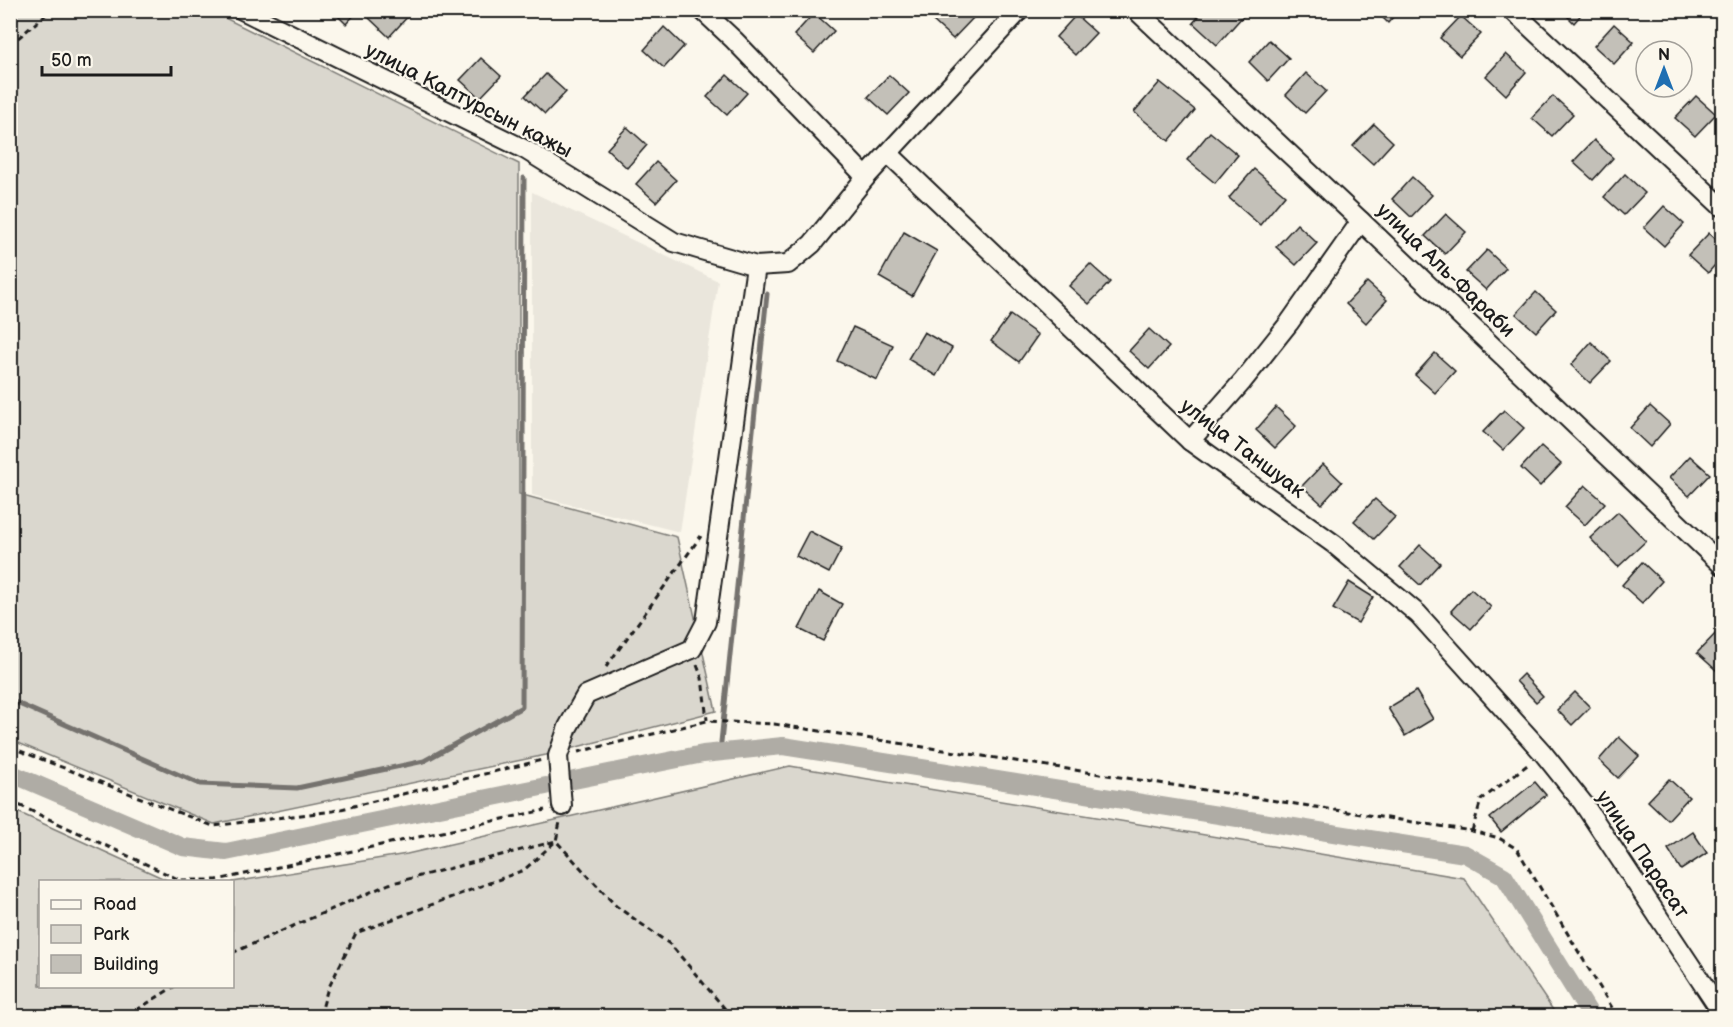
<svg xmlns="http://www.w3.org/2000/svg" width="1733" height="1027" font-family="'Balsamiq Sans',sans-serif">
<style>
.built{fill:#eae6dc}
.green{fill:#dad7ce;stroke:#7b7a75;stroke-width:1.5}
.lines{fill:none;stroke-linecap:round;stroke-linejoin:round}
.stream{stroke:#74726e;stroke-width:5}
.canal{stroke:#afaca5;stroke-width:18}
.building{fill:#c3c0b8;stroke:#1c1c1c;stroke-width:1.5}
.minor-casing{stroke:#1c1c1c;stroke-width:22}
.path{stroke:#1c1c1c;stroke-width:3;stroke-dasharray:6 4.5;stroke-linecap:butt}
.minor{stroke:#fbf7ec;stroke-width:18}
.labels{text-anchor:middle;stroke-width:4.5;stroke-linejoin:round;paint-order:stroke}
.street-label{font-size:21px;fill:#1c1c1c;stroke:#fbf7ec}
</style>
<rect width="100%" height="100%" fill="#fbf7ec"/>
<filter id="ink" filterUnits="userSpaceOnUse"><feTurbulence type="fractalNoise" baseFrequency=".0167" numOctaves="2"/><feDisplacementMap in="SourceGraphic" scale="12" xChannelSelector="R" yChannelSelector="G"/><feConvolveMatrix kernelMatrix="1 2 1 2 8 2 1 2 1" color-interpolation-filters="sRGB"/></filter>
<g filter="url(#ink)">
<!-- built -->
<polygon class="built" points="532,192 718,281 680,532 532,495"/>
<!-- green -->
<g class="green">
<polygon points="10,11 211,11 519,164 519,494 677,537 716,711 546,755 214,824 11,740"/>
<polygon points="790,766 1464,878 1557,1016 11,1016 11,809 169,881 40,882 40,986 232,986 233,882 407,854"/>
</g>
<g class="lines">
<!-- stream -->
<g class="stream">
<polyline points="10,700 200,784 297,788 424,761 522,707 524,178"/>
<polyline points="720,752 767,294"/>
</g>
<!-- canal -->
<g class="canal">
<polyline points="10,773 183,847 226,852 546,786"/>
<polyline points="574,780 703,754 783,746 1465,854 1504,876 1591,1016"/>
</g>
</g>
<!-- building -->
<g class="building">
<polygon points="332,10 359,10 346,24"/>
<polygon points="377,10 406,10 410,14 389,37 369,18"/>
<polygon points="943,10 967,10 974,17 953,39 933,21"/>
<polygon points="1204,10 1237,10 1243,16 1217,45 1193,23"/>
<polygon points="1375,10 1399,10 1388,23"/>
<polygon points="1561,10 1585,10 1574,23"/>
<polygon points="814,13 834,31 814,53 794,35"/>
<polygon points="1076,15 1096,33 1075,55 1056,37"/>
<polygon points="1461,16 1481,34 1460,56 1440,38"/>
<polygon points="1614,24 1634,42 1614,64 1594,46"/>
<polygon points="664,27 684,46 664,68 644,50"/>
<polygon points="1269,40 1289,58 1268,81 1249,62"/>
<polygon points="1506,54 1526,72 1506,95 1486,76"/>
<polygon points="481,58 501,76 480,98 460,80"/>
<polygon points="1306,73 1326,91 1305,113 1286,95"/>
<polygon points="546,74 566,92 545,114 525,96"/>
<polygon points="727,75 747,93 727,115 707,97"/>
<polygon points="889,75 909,93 888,115 868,97"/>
<polygon points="1160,82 1195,110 1169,141 1134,112"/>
<polygon points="1553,96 1573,114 1552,136 1532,118"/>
<polygon points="1696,96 1716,114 1695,136 1675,118"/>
<polygon points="1374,124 1393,142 1373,164 1353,146"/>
<polygon points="627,127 647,145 627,168 607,149"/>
<polygon points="1210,132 1238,155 1215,183 1187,160"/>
<polygon points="1594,140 1613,158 1593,180 1573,162"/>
<polygon points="656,162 676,180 656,202 636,184"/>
<polygon points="1254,169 1285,195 1260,225 1229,198"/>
<polygon points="1625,174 1645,193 1624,215 1604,197"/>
<polygon points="1412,177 1432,195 1411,217 1392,199"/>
<polygon points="1664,206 1684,224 1664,246 1644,228"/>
<polygon points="1446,214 1466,232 1445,254 1425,236"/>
<polygon points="1297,224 1317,243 1296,265 1276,247"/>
<polygon points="904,232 937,251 912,296 879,277"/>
<polygon points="1709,233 1722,245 1722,257 1708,273 1688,255"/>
<polygon points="1487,250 1506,268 1486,290 1466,272"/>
<polygon points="1090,264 1110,282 1089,304 1069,286"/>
<polygon points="1367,282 1387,300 1366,323 1346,304"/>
<polygon points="1536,292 1556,310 1536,332 1516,314"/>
<polygon points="1010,315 1038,335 1019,362 991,341"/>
<polygon points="853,327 893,345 877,380 837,361"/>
<polygon points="1149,329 1169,347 1149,369 1129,351"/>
<polygon points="924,332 952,348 936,376 908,359"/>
<polygon points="1591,342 1611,361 1590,383 1571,365"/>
<polygon points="1435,353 1455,371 1435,393 1415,375"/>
<polygon points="1650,406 1670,424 1650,447 1630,428"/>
<polygon points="1276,407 1296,426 1275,448 1256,430"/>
<polygon points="1504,410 1524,428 1503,450 1483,432"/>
<polygon points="1541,446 1561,464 1540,486 1521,468"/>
<polygon points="1690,456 1710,474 1689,496 1669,478"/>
<polygon points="1323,464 1342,482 1322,504 1302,486"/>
<polygon points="1585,485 1605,503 1585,525 1565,507"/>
<polygon points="1375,499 1395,517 1374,539 1354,521"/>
<polygon points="1618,512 1646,541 1618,567 1590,538"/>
<polygon points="809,531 842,548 829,573 796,556"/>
<polygon points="1420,545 1440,563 1420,585 1400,567"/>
<polygon points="1642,562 1662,581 1642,603 1622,585"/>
<polygon points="1349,582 1373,597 1358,623 1333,609"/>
<polygon points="1471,589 1491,607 1471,629 1451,611"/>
<polygon points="819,591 842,604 823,641 799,629"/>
<polygon points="1718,631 1722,635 1722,665 1717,671 1697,653"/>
<polygon points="1523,674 1543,696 1536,702 1516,681"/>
<polygon points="1416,691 1433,719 1405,736 1388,708"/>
<polygon points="1575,692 1590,707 1572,725 1557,710"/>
<polygon points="1619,737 1639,756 1618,778 1599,760"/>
<polygon points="1669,779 1689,797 1668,820 1648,801"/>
<polygon points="1535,782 1546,795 1501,832 1490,818"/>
<polygon points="1693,832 1707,853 1681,870 1668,849"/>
</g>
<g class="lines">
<!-- minor casing -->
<g class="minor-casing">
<g id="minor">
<polyline points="242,10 526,150 674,242 756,266 788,264 812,244 866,177 1020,10"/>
<polyline points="702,10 734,40 866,177"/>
<polyline points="1136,10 1361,221 1722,565"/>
<polyline points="1512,10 1722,207"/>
<polyline points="889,154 1190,441 1334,544 1418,614 1543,753 1583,803 1722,1013"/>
<polyline points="1190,441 1242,382 1289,323 1361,221"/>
<polyline points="562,806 558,756 568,727 586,695 692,649 706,622 756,266"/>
</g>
</g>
<!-- path -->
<g class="path">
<polyline points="10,45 51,10"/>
<polyline points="697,665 702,678 707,720"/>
<polyline points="606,667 701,536"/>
<polyline points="10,747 213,826 333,811 542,760"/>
<polyline points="578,752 707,721 774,724 1472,831 1499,838 1517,849 1617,1016"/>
<polyline points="10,801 180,880 217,880 545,810"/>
<polyline points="1472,831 1481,800 1530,763"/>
<polyline points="232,953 389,884 556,841 616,906 671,945 731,1016"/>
<polyline points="127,1016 175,986"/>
<polyline points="320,1016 327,991 356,933 524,870 556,841 560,822"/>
</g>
<!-- minor -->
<use href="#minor" class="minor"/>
</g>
</g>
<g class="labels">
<!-- street labels -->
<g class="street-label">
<text transform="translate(469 100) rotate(27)" y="7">улица Калтурсын кажы</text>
<text transform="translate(1446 270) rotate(44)" y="7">улица Аль-Фараби</text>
<text transform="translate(1243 448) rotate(37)" y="7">улица Таншуак</text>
<text transform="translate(1643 854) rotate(56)" y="7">улица Парасат</text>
</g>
</g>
<!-- margin -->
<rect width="1733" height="1027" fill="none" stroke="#fbf7ec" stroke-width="36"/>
<rect x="18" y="18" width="1697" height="991" fill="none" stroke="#1c1c1c" stroke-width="2" filter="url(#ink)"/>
<!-- legend -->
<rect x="39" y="880" width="195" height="108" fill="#fbf7ec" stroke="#a29f99" stroke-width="1.5"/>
<rect x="51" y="900" width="30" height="9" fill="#fbf7ec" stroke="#a29f99" stroke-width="1.5"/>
<text x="93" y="910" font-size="18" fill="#1c1c1c">Road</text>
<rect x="51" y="925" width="30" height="18" fill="#dad7ce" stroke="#a29f99" stroke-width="1.5"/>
<text x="93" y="940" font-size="18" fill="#1c1c1c">Park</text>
<rect x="51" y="955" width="30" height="18" fill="#c3c0b8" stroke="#a29f99" stroke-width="1.5"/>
<text x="93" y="970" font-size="18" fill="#1c1c1c">Building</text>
<!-- north arrow -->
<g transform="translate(1664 69)"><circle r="28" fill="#fbf7ec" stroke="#a29f99" stroke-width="1.5"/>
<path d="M0-4.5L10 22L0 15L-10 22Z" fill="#1f6fb2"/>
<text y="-9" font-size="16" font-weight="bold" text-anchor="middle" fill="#1c1c1c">N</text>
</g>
<!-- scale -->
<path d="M42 66v9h129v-9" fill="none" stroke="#1c1c1c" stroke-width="3"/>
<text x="51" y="66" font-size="18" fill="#1c1c1c" stroke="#fbf7ec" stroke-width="4.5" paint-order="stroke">50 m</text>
</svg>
